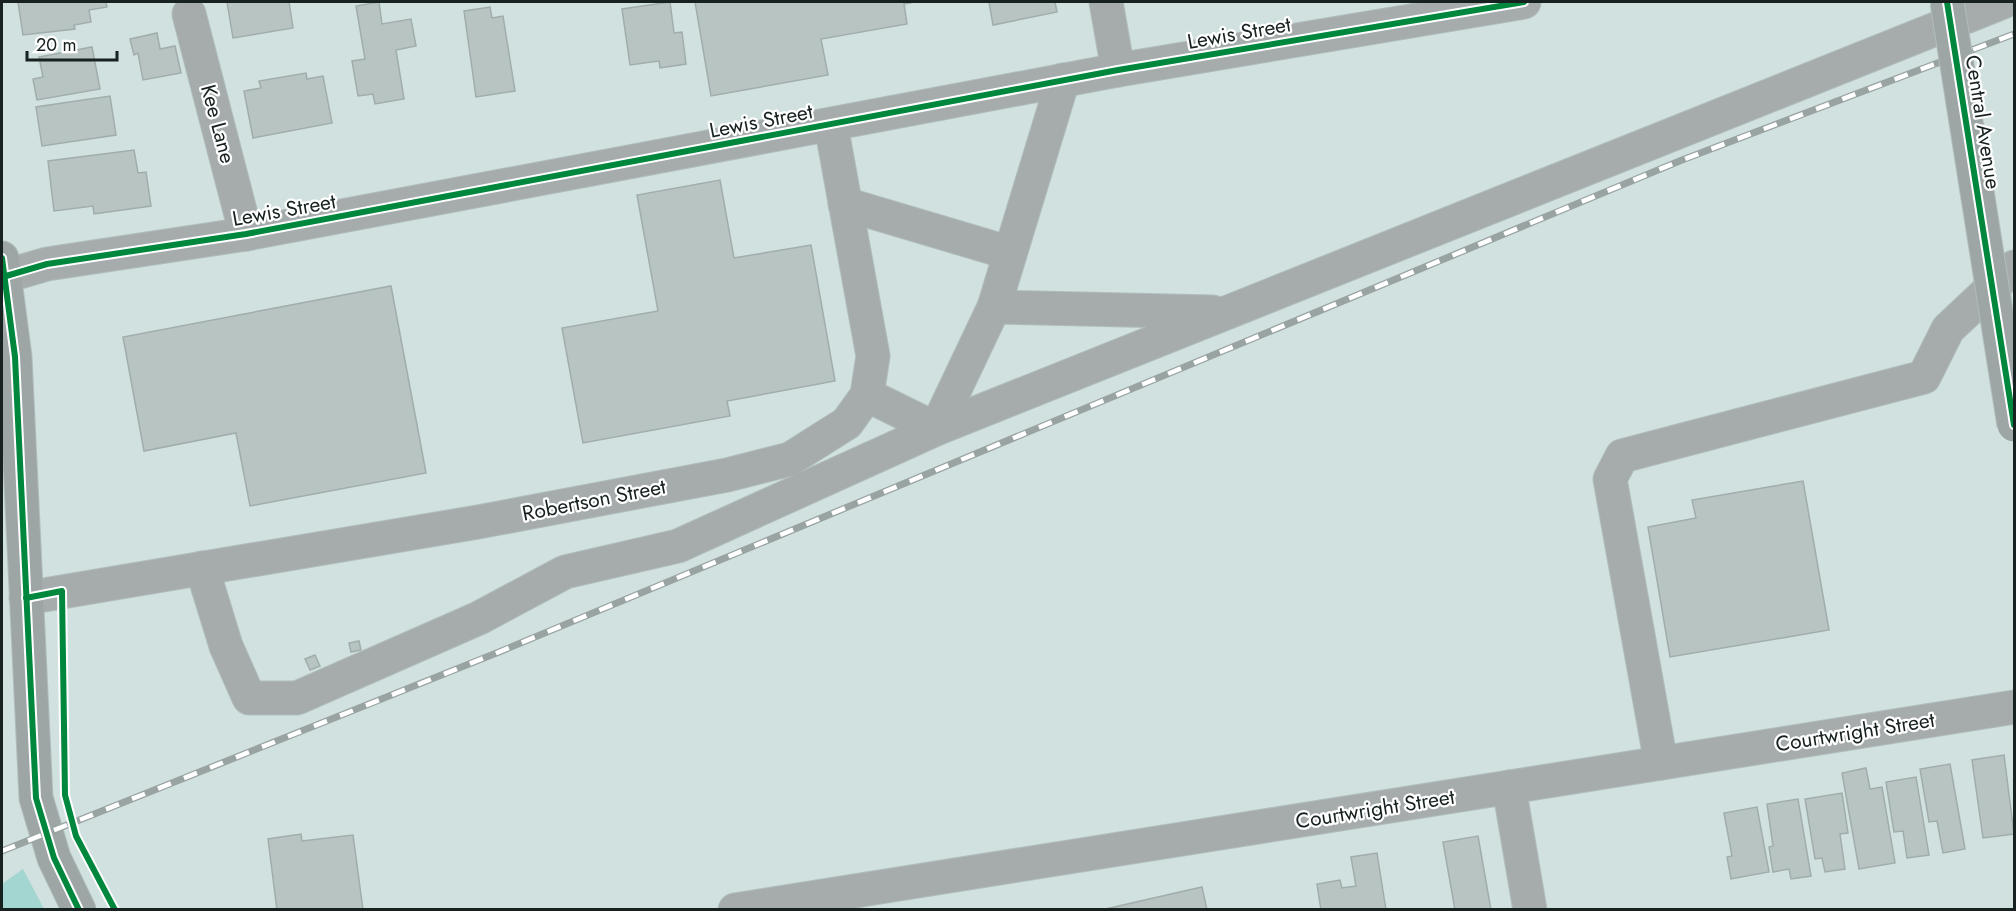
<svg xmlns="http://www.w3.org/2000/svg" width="2016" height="911" font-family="Jost,sans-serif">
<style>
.green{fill:#a3d6d1}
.pier{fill:#d0e1df}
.building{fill:#b7c4c2;stroke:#a1adac;stroke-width:1.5}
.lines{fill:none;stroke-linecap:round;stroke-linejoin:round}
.minor-casing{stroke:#b0bdbc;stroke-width:35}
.major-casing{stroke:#b0bdbc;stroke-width:35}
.minor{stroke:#a6acac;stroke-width:33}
.major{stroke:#9da6a4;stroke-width:33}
.rail-casing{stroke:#99a3a2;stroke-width:7}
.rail{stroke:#fff;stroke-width:4.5;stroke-dasharray:14;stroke-linecap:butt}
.major-bridge-casing{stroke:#b0bdbc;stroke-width:35;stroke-linecap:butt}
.major-bridge{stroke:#9da6a4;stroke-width:33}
.cycleway-casing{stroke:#fff;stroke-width:10}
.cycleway{stroke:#00873e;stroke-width:6}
.labels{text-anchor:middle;stroke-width:4.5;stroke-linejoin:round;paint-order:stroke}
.street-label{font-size:21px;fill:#162120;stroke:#fff}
</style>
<rect width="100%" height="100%" fill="#d0e1df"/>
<!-- green -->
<polygon class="green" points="23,869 44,909 2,909 2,884"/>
<!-- pier -->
<polygon class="pier" points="9,835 13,855 8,865 2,868 2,838"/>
<!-- building -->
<g class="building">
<polygon points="18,2 106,2 107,7 89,10 91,22 74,25 75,29 23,35"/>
<polygon points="227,2 289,2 293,28 233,38"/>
<polygon points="379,2 382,24 411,19 416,46 396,50 404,99 375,104 373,94 358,96 352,61 365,59 356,6"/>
<polygon points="670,2 674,33 682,32 686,64 660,68 659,61 630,65 622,9"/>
<polygon points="695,2 915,2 904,4 907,24 821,39 828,75 711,96"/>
<polygon points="989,2 1055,2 1057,12 993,25"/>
<polygon points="490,7 492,18 503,16 515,91 476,97 464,11"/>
<polygon points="157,33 160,49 175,46 181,73 143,80 138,53 134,55 130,39"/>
<polygon points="92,47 100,89 37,100 33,79 43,77 39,57"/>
<polygon points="306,73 307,79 323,76 332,123 253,138 244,91 261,88 259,81"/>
<polygon points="110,96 116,135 42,146 36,107"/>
<polygon points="134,150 138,173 146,172 151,206 94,214 93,206 54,211 48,161"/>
<polygon points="720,180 734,258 811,245 835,381 727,401 730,416 583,443 562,328 658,311 637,195"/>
<polygon points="391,286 426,473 250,506 236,433 144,451 123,337"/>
<polygon points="1803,481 1829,630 1670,657 1648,527 1696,518 1692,500"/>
<polygon points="359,641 361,650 351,652 349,643"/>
<polygon points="315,655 320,666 310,670 305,659"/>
<polygon points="2004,755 2014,834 1983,838 1972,760"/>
<polygon points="1950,764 1965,849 1943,853 1937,821 1929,822 1920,769"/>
<polygon points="1866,768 1870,789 1882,787 1895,863 1859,869 1842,773"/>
<polygon points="1916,777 1929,855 1907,858 1903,831 1894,832 1886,782"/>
<polygon points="1842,793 1848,833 1840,834 1845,869 1825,872 1822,858 1815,859 1805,799"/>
<polygon points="1798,799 1811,876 1791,879 1789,869 1773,872 1769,847 1773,846 1767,804"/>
<polygon points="1757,807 1769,872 1731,879 1727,857 1732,856 1724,813"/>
<polygon points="301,834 302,841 353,835 363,910 277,910 268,839"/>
<polygon points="1478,836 1491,910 1455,910 1443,842"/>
<polygon points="1377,853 1386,910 1321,910 1317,884 1340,880 1342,888 1356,886 1351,857"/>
<polygon points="1202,887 1207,910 1101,910"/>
</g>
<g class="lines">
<!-- minor casing -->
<g class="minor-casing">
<g id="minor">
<polyline points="1106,2 1118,70"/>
<polyline points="189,14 246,234"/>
<polyline points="845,204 1010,253"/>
<polyline points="6,276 47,264 246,234 1118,70 1524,2"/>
<polyline points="994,307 1213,312"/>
<polyline points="867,395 936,429 994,307 1063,80"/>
<polyline points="202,568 226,646 249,698 297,698 479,618 565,572 678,546 936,429 2003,2"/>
<polyline points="26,598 478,522 727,475 790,459 847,423 867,395 873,356 831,125"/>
<polyline points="1661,763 1610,479 1622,456 1924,377 1948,329 2014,267"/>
<polyline points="1509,787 1530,910"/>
<polyline points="735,910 2014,707"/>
</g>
</g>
<!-- major casing -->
<g class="major-casing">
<polyline id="major" points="2,258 15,357 36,798 54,858 79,910"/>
</g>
<!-- minor -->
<use href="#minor" class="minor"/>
<!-- major -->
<use href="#major" class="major"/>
<!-- rail casing -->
<g class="rail-casing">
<polyline id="rail" points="2,851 499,652 1682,160 2014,34"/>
</g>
<!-- rail -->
<use href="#rail" class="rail"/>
<!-- major-bridge casing -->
<g class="major-bridge-casing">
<polyline id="major-bridge" points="1947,2 2014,425"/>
</g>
<!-- major-bridge -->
<use href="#major-bridge" class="major-bridge"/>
<!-- cycleway casing -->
<g class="cycleway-casing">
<g id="cycleway">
<polyline points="1947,2 2014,425"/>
<polyline points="2,258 15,357 36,798 54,858 79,910"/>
<polyline points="6,276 47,264 246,234 1118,70 1524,2"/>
<polyline points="26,598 62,591 65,795 76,836 115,910"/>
</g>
</g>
<!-- cycleway -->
<use href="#cycleway" class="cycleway"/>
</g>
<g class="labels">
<!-- street labels -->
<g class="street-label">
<text transform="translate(1239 33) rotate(-10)" y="7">Lewis Street</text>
<text transform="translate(761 121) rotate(-11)" y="7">Lewis Street</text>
<text transform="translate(1983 122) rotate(81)" y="7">Central Avenue</text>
<text transform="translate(218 124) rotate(75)" y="7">Kee Lane</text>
<text transform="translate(284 210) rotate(-10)" y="7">Lewis Street</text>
<text transform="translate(594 500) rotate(-11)" y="7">Robertson Street</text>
<text transform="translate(1855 732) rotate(-9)" y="7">Courtwright Street</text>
<text transform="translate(1375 809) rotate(-9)" y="7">Courtwright Street</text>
</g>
</g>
<!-- border -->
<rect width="2016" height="911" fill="none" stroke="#162120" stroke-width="6"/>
<!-- scale -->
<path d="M27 51v9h90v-9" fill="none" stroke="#162120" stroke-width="3"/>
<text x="36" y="51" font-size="18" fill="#162120" stroke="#ffffff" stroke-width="4.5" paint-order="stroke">20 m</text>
</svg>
